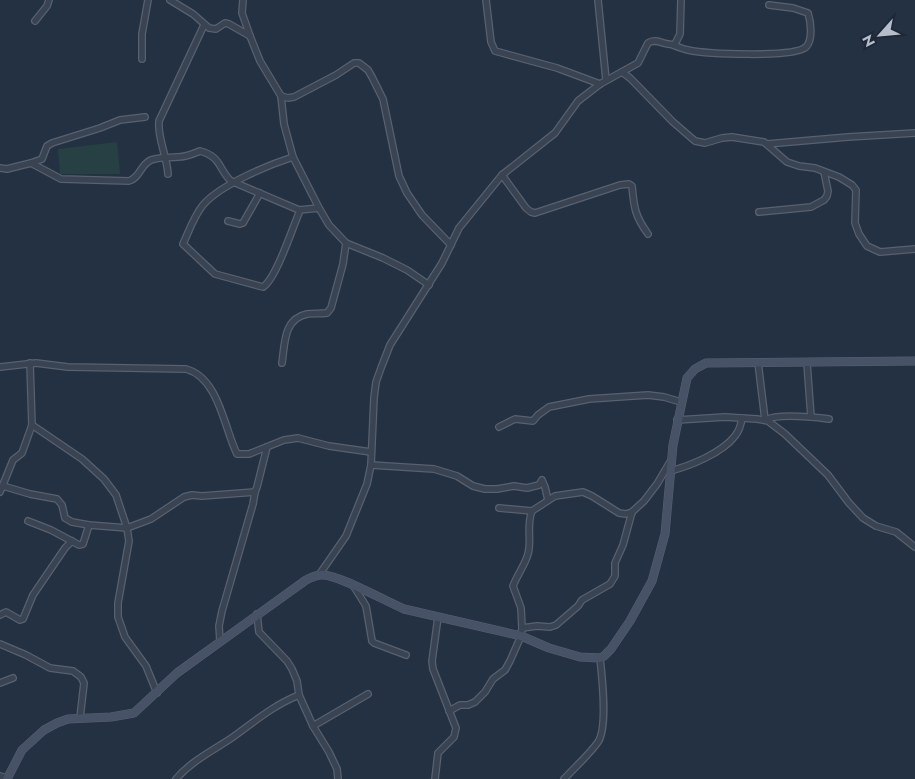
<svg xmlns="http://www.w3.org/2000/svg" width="915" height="779" font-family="Jost,sans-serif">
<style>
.green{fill:#274044}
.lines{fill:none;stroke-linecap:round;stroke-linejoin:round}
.street-casing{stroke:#576170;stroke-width:8}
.secondary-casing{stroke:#576170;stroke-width:9}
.street{stroke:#394352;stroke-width:5.5}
.secondary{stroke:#475266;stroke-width:8}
</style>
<rect width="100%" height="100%" fill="#243143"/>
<!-- green -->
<polygon class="green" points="117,142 120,174 60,174 58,149"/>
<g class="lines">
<!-- street casing -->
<g class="street-casing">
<g id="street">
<polyline points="170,0 193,14 209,28 216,29 225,23 229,24 250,36"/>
<polyline points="243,0 242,13 250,36 260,61 281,96 284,124 293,157 319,208"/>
<polyline points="486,0 491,42 495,51 557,68 600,84"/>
<polyline points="598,0 606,80"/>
<polyline points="35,21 47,6 49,0"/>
<path d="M673 45C678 47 683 49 688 50 706 54 794 58 806 47 813 40 811 22 808 13L793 8 769 5"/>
<polyline points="142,59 142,34 148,0"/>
<polyline points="622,72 630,78 673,122 695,141 705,143 722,138 732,137 764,142 787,162 799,166 815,168 839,177 852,185 856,190 855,223 859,234 867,246 880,252 915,249"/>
<polyline points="281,96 288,98 294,97 336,75 354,63 359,63 368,70 372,77 383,99 399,176 407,193 422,215 451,245"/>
<polyline points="767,144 848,137 915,133"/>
<path d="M293 157C268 165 220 185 203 205 194 216 189 231 183 244L215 274 263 287C276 279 292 229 299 213V210"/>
<polyline points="31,163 42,159 47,146 52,143 100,128 120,120 145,117"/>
<path d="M0 168 7 169 31 163 61 179 129 181C140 178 140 165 151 160 159 157 169 158 178 157 186 157 193 154 200 151 222 157 218 169 231 181L299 210 319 208 329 225 346 243 383 258 407 270 429 285"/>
<path d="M168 174C167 156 157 137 159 121L204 25"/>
<path d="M502 175 526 208 531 212 535 213 620 185 629 184 632 186C634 208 635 216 648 234"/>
<polyline points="759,212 811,207 824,200 827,196 828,191 824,172"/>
<polyline points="228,221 240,224 243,223 260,193"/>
<path d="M758 362 765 420C779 413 813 417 829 419"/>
<path d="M282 363C285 344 283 319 307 314 313 313 320 314 327 313L331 308 343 264 346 243"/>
<polyline points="807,363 811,417"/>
<path d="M0 367 36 363 68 367 186 369C219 378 224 428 237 454H249L284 440 298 438 329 446 371 452"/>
<polyline points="677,420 725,417 757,419 768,421 785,434 828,475 849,503 863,518 876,526 896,532 915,547"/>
<polyline points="32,425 82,459 104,479 116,495 127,528 129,541 118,603 118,617 125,637 146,666 157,693"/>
<polyline points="499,427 515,419 533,421 538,415 549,407 589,399 648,395 664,397 681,402"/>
<polyline points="371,465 434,469 457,476 473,486 485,489 497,489 514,486 527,488 539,485 542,480 545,487 548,500"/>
<path d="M670 471C690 466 722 453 735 436 739 431 741 425 742 418"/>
<polyline points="3,486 30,494 57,499 62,505 65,518 72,522 89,525 127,528 151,519 184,497 192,495 202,496 255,492"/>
<polyline points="0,492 13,460 22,453 32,425 30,363"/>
<polyline points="499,508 532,511"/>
<polyline points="28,521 51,530 79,545 83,544 89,525"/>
<path d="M319 575 346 536 367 484 371 465 374 398 376 382 381 368 390 345 442 263 459 228 502 175 555 133 578 101 600 84 638 63 648 43C657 37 666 47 675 44L680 34 681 0"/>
<polyline points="353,585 366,606 372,641 374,643 406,655"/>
<polyline points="257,614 259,632 287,661 292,669 297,681 299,695 313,726 329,752 337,769 338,779"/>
<polyline points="0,615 6,612 20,620 23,619 33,595 65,548 72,541"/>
<polyline points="522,628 537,626 550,627 556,625 578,606 582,600 610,584 615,576 615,563 623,545 632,512"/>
<polyline points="220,641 219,626 222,611 253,504 255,492 257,487 267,447"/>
<polyline points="0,644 26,655 50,668 73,671 81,677 84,683 80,718"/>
<polyline points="0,683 13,678"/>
<path d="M449 711 460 705H468L475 702 485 692 493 679 505 670 510 661 521 636 522 628 521 608 513 586C517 575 525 565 528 554 532 540 526 525 532 511L555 496 583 492 592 496 619 513 626 514 632 512 644 501 657 484 670 462"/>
<polyline points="313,726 368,694"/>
<polyline points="0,776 7,778"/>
<path d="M176 779C191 761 214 750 233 737 255 721 274 705 299 695"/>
<polyline points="435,779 438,753 454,737 456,728 433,669 432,661 438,617"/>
<path d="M564 779C575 767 589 755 598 742 608 727 602 676 600 658"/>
</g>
</g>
<!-- secondary casing -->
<g class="secondary-casing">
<path id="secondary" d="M7 779 22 750 44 730 57 723 68 719 111 717 134 713 177 673 306 580C310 578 316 575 321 575 336 573 387 602 404 609L521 636 549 648 580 657 600 658 604 656 611 649 630 621 652 581 665 534 673 445 687 378 695 369 706 363 915 361"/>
</g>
<!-- street -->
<use href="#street" class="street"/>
<!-- secondary -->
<use href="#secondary" class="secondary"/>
</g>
<!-- north arrow -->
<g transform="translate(880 35) rotate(243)" stroke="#1e2838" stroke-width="4" paint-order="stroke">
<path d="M0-4L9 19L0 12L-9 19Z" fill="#b6becc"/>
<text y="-8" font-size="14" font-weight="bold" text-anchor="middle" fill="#b6becc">N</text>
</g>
</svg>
